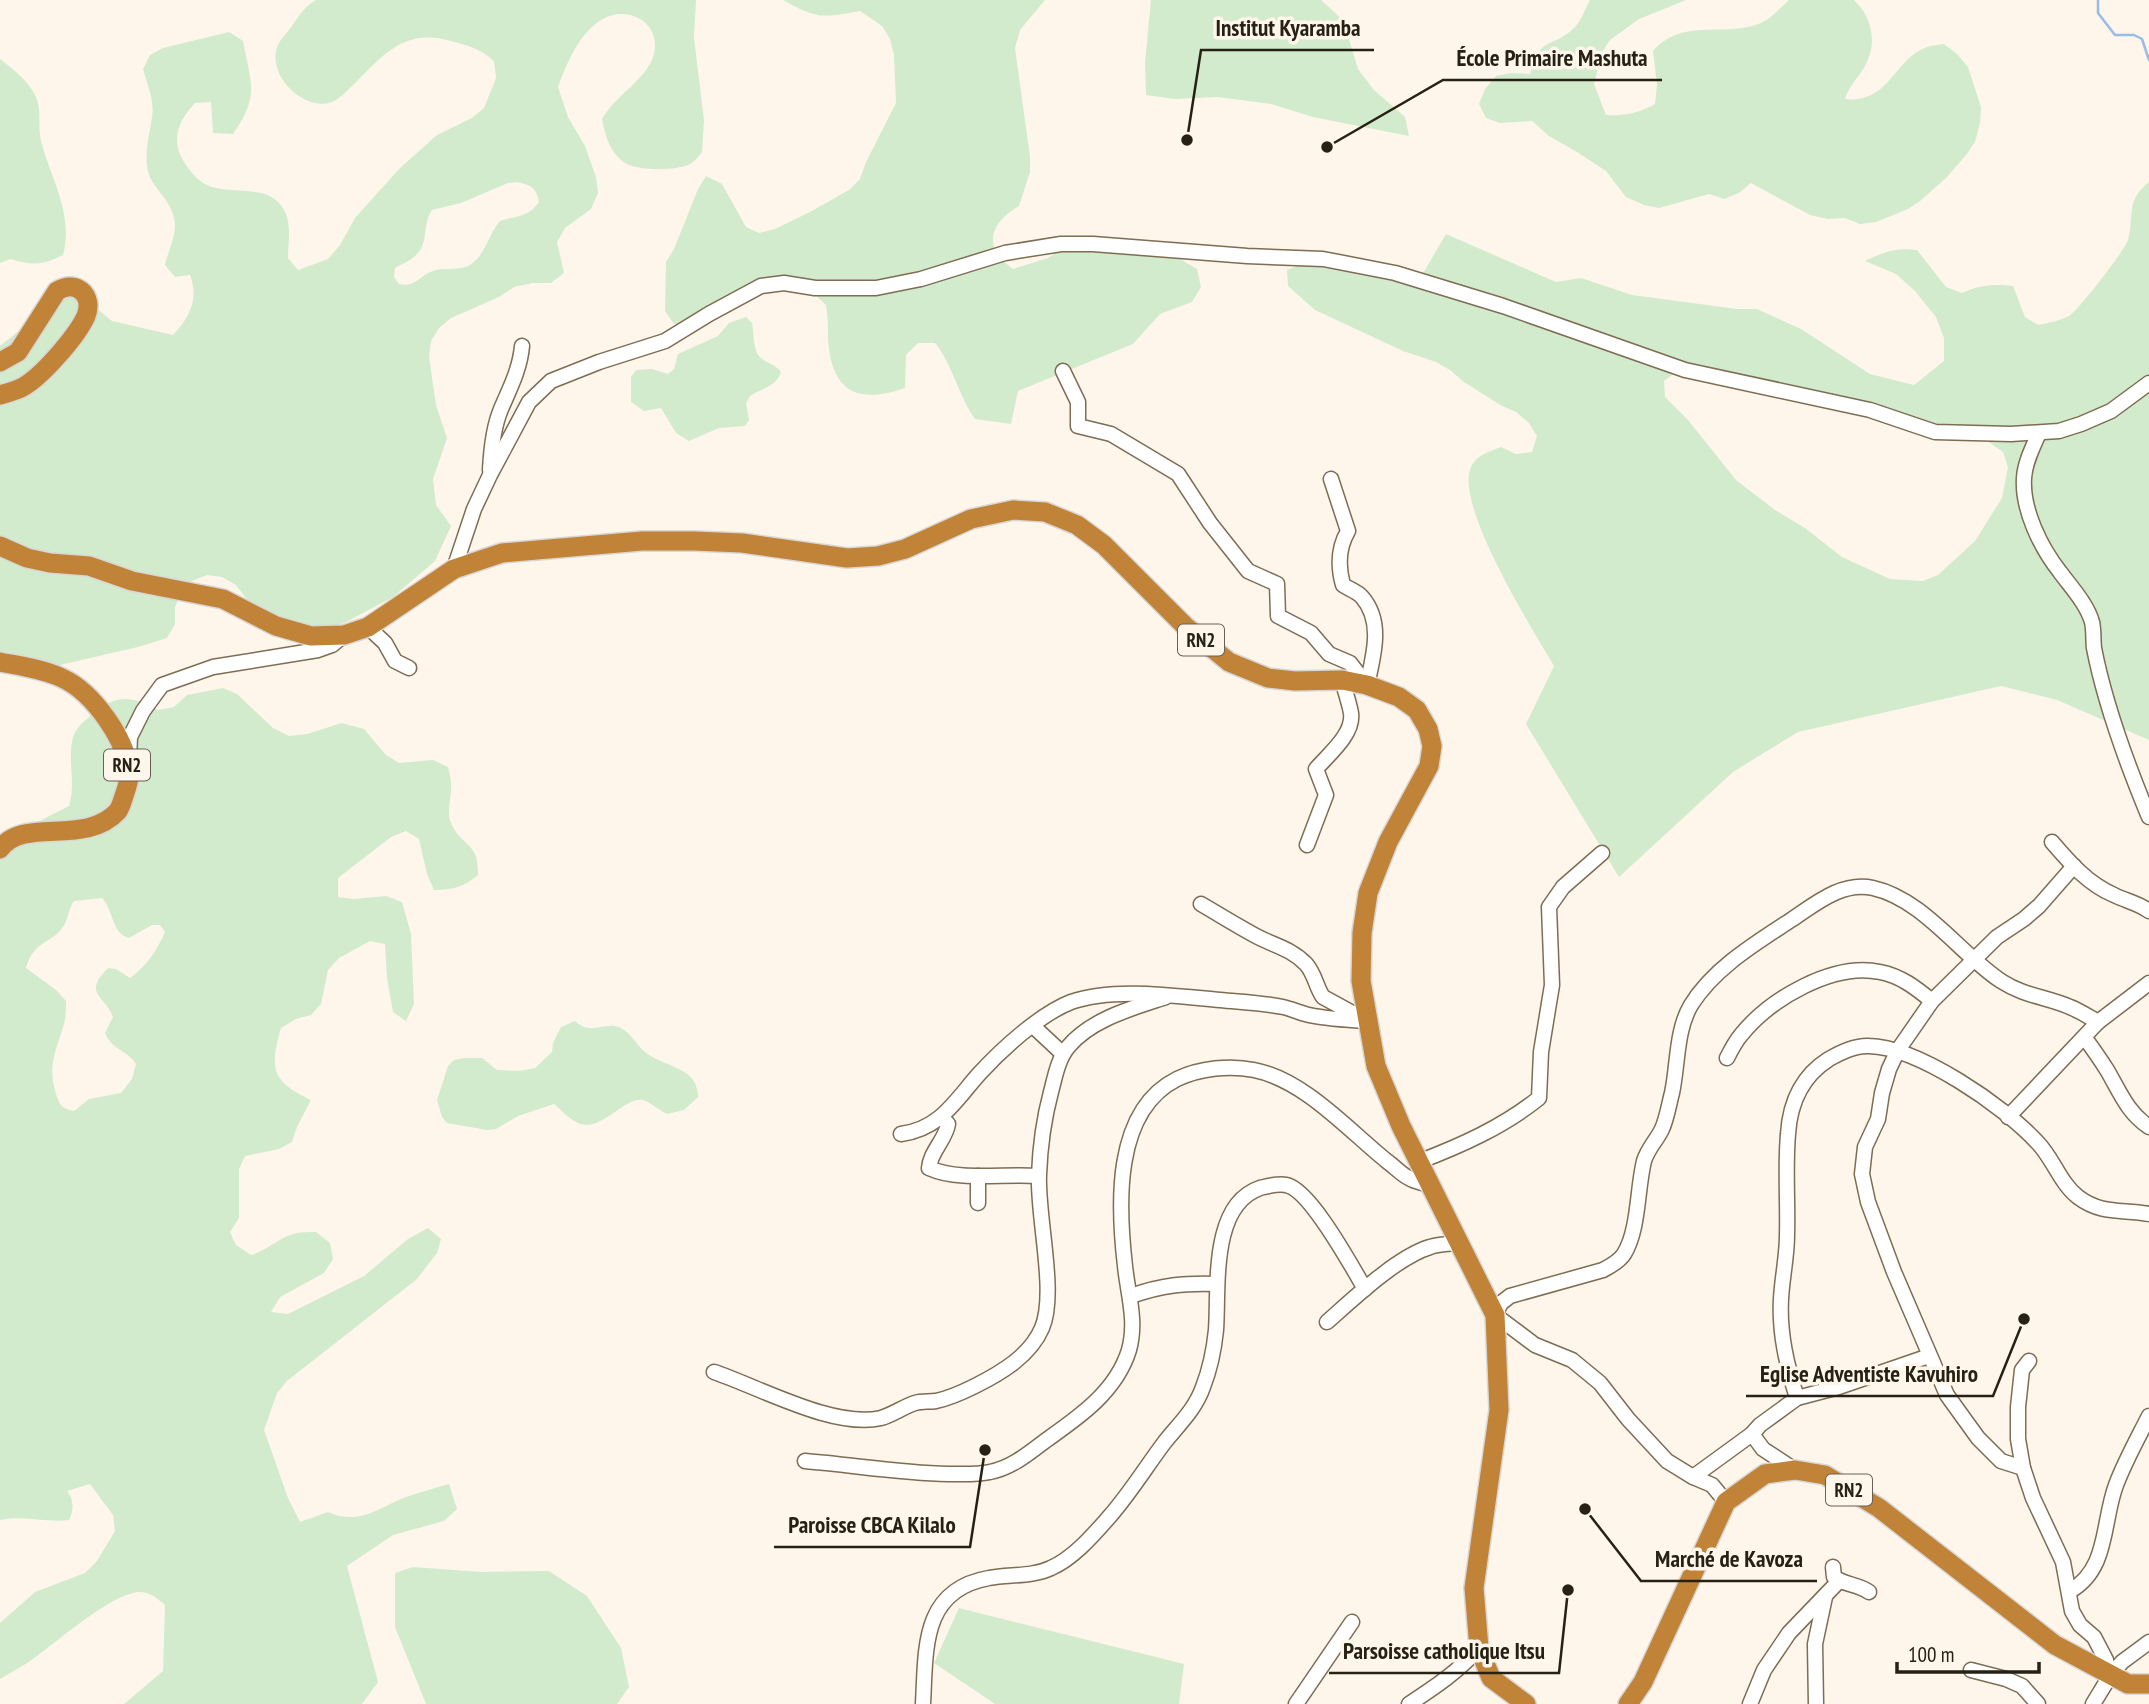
<svg xmlns="http://www.w3.org/2000/svg" width="2149" height="1704" font-family="'PT Sans Narrow',sans-serif">
<style>
.green{fill:#d2ebcc;fill-rule:evenodd}
.lines{fill:none;stroke-linecap:round;stroke-linejoin:round}
.stream{stroke:#97bce7;stroke-width:2.5}
.minor-casing{stroke:#7e6c53;stroke-width:17}
.highway-casing{stroke:#d8d7d5;stroke-width:22}
.minor{stroke:#fff;stroke-width:14}
.highway{stroke:#c18338;stroke-width:19}
.labels{text-anchor:middle;stroke-width:7;stroke-linejoin:round;paint-order:stroke}
.shield{fill:#fef6eb;stroke:#686055;stroke-width:2}
.shield-label{font-size:19px;font-weight:bold;fill:#272015}
.leader{fill:none;stroke:#272015;stroke-width:2.5}
.callout-dot{fill:#272015;stroke:#fef6eb;stroke-width:2.5}
.callout-label{font-size:23px;text-anchor:middle;font-weight:bold;fill:#272015;stroke:#fef6eb;stroke-width:7;stroke-linejoin:round;paint-order:stroke}
</style>
<rect width="100%" height="100%" fill="#fef6eb"/>
<!-- green -->
<g class="green">
<path d="M316 0H696L694 38 704 120 702 152C699 156 695 161 690 164 677 171 638 171 625 163 610 153 605 135 602 119 615 96 646 79 653 57 664 24 628 3 601 20 578 35 567 63 558 87L568 117 585 146 596 177 598 193 591 209 565 228 557 242 564 273 551 283H532L514 287 499 297 451 318 439 328 431 341 429 357 436 405 447 438 433 479 436 505 451 526 435 561 393 597 348 621 311 637 265 623 236 585 222 577 207 575 192 581 181 592 175 607V624L167 638 138 647 34 671 0 670V346L20 330 40 306 55 298 72 296 100 311 112 321 173 335C190 317 199 299 190 275L175 277 165 265C168 250 178 234 174 218 170 197 149 187 147 166 145 149 150 133 152 117 155 101 147 84 143 69L150 55 163 48 229 32 243 41C251 84 260 95 233 134L213 133 211 102 195 103C177 122 170 142 186 165 191 172 197 180 205 184 228 197 269 181 284 210 292 224 288 242 288 258L298 270 328 259 340 245 355 218 400 168 437 135 472 118 484 108 496 78 494 61C479 48 469 46 451 41 402 27 382 57 351 87 345 93 337 101 329 103 297 110 258 64 284 36 295 24 301 8 316 0ZM516 182C530 184 537 188 539 202 529 217 516 216 500 221 487 236 484 263 462 268 450 270 439 267 428 273 417 280 413 287 399 284L394 277 395 268C401 264 410 261 415 256 430 243 421 228 432 210L461 203 508 183Z"/>
<path d="M783 0H1045L1020 30 1015 48 1030 157V172L1019 206C989 224 982 247 1013 269L1048 258 1065 247 1168 252 1197 269 1201 287 1192 302 1160 314 1133 344 1018 391 1011 424 975 419C958 395 953 365 935 343H918L906 355 905 388C856 405 831 391 828 338 828 327 828 317 826 305L814 294 781 288 732 298 690 323 674 324 665 311 666 262 674 249 698 189 706 176 722 184 746 227 759 233 775 229 810 212 849 190 860 179 866 162 896 103 894 55 890 39 882 26 860 11C822 18 817 19 783 0Z"/>
<polygon points="1151,0 1321,0 1343,20 1358,69 1374,90 1405,117 1409,136 1313,117 1271,104 1218,97 1175,99 1146,95 1145,63"/>
<path d="M1590 0H1686L1639 19 1610 40 1602 52 1594 84 1606 115C1625 116 1639 113 1655 104L1657 85 1653 51C1684 16 1726 39 1763 22 1772 18 1781 7 1789 0H1854C1874 19 1878 47 1862 71 1855 81 1849 87 1845 99 1890 104 1893 59 1927 47 1932 45 1939 45 1944 44L1957 54 1968 67 1981 107 1980 123 1975 142 1966 155 1946 178 1920 201 1908 209 1876 222 1860 224 1845 218 1828 219 1810 215 1751 183 1739 193 1724 199 1709 194 1659 208 1644 205 1626 197 1606 171 1577 152 1549 136 1532 121 1500 123 1486 118 1479 104 1485 89 1496 76 1511 73 1530 74C1539 37 1549 49 1572 30 1580 24 1585 9 1590 0Z"/>
<path d="M0 59C13 69 26 79 34 93 43 109 37 124 41 141 51 179 74 214 63 255 43 265 32 266 11 259L0 263Z"/>
<path d="M2149 182V740L2057 700 2001 686 1798 732 1733 772 1619 877 1526 724 1554 666C1533 630 1454 505 1471 467 1476 455 1490 451 1501 447L1516 454 1532 452 1537 436 1529 423 1516 412 1502 406 1464 382 1450 370 1436 362 1403 351 1315 310 1288 286 1287 270 1302 264 1399 282 1416 281 1425 270 1446 234 1556 282 1581 278 1632 295 1737 309H1757L1801 329 1870 374 1914 385 1944 361V338L1936 317 1915 291 1896 274 1865 261C1884 252 1896 247 1917 250L1946 287 1962 293C1980 285 1994 284 2013 286L2025 317 2038 325C2048 323 2059 321 2069 316 2078 311 2125 250 2128 240 2135 214 2125 201 2149 182ZM1676 372 1859 412 1977 434 2003 452 2008 467 2002 498 1975 541 1938 575 1923 581 1890 579 1842 557 1805 528 1775 510 1736 480 1688 420 1665 397 1664 381Z"/>
<path d="M746 317 752 323C754 333 753 352 761 358 768 364 775 364 781 372 776 387 762 388 750 396L746 403 749 420 745 426 719 428 689 441 676 433 661 408 644 411 631 402V377L636 370 652 369 668 374 674 369 678 354 718 336 729 323Z"/>
<path d="M223 688 237 694 273 728 289 736 307 734 342 723 364 729 386 755 399 763 433 760 448 767C449 773 451 778 451 784 452 796 446 812 451 823 462 848 479 841 478 875 464 887 452 890 434 890L427 874 419 839 406 831 391 837 338 878V897L354 899 386 896 402 902 411 934 414 1004 406 1021 393 1012 387 978 385 944 370 941 339 958 328 970 321 1004 311 1015 296 1019 281 1028C269 1069 272 1082 311 1100L297 1127 292 1142 279 1149 245 1156 239 1169V1218L230 1232 236 1245 251 1255C268 1250 277 1239 293 1234 300 1232 309 1232 316 1232L330 1243 333 1259 324 1273 280 1297 271 1312 288 1314 364 1276 408 1239 428 1228 441 1239 437 1253 417 1279 287 1381 277 1393 264 1430 288 1498 300 1522 328 1512C359 1526 378 1508 406 1497 420 1492 435 1488 449 1484L457 1509 444 1521 393 1535 347 1566 378 1682 362 1704H124L163 1671 165 1605C156 1597 149 1591 137 1592 107 1597 58 1641 33 1659 22 1667 11 1672 0 1679V1623L35 1592 85 1573 97 1561 115 1531 113 1515 90 1484 67 1491C74 1499 74 1511 69 1520 46 1523 22 1515 0 1520V852L22 830 69 806C76 783 68 763 72 742 74 730 81 724 90 716 114 695 130 694 158 710L174 707 187 695ZM102 898C114 911 111 933 129 938L152 925H160L165 932C157 950 147 966 130 978L116 969 108 968C82 994 105 995 113 1017L105 1033C111 1049 127 1050 136 1064L132 1079 121 1093 89 1099 74 1111C63 1109 59 1105 56 1094 47 1064 56 1052 64 1024 66 1016 66 1009 66 1001L56 990 26 968C34 940 51 944 63 927 69 918 68 909 74 901Z"/>
<path d="M575 1021C592 1037 604 1020 621 1028 631 1033 636 1044 644 1051 662 1068 698 1065 698 1097L684 1110 667 1114C660 1111 650 1102 643 1100 624 1096 600 1135 576 1122 568 1118 561 1110 554 1104L518 1116 496 1129 487 1130 447 1123 442 1117 437 1100 448 1066 454 1060 464 1058H482L497 1070 519 1071 535 1068 552 1052 553 1043 561 1027Z"/>
<polygon points="413,1567 482,1572 549,1571 587,1596 621,1648 629,1687 617,1704 426,1704 395,1627 395,1573"/>
<polygon points="959,1608 1184,1664 1179,1704 995,1704 934,1663"/>
</g>
<g class="lines">
<!-- stream -->
<polyline class="stream" points="2098,0 2098,13 2115,35 2134,35 2142,39 2149,60"/>
<!-- minor casing -->
<g class="minor-casing">
<g id="minor">
<polyline points="1063,371 1078,402 1078,426 1111,434 1178,474 1210,523 1248,571 1277,584 1278,616 1311,633 1329,654 1350,663 1367,685"/>
<path d="M2039 433C2033 447 2025 462 2024 478 2022 510 2041 548 2060 572 2071 587 2087 604 2092 622 2094 630 2093 640 2094 648 2105 705 2127 764 2149 817"/>
<path d="M490 470C491 450 493 428 501 409 510 388 520 369 522 346"/>
<path d="M1331 479 1348 531C1338 548 1338 567 1343 585 1349 589 1358 592 1362 597 1384 622 1373 657 1367 685"/>
<polyline points="454,569 474,509 490,475 529,402 551,381 599,362 665,341 709,314 761,286 784,283 815,288 876,288 921,279 1005,253 1061,244 1093,244 1247,256 1323,259 1395,273 1503,306 1685,370 1870,410 1935,432 2011,434 2059,431 2081,424 2111,411 2149,383"/>
<polyline points="368,627 385,643 395,661 409,668"/>
<polyline points="129,759 130,737 143,711 162,685 213,667 318,650 332,645 344,635"/>
<path d="M2052 842C2070 863 2088 884 2114 895 2126 901 2138 903 2149 911"/>
<path d="M1307 845 1326 795 1316 769C1329 754 1354 734 1351 713 1349 702 1345 691 1342 680"/>
<polyline points="1033,1026 1063,1054"/>
<path d="M2085 1038C2093 1049 2100 1059 2107 1070 2120 1092 2127 1112 2149 1127"/>
<path d="M1727 1058C1731 1050 1735 1042 1741 1035 1770 999 1833 962 1880 972 1901 976 1916 988 1932 1001"/>
<polyline points="2008,1117 2098,1022 2149,983"/>
<path d="M942 1118 948 1124C946 1139 930 1152 929 1168 960 1182 1005 1173 1038 1176"/>
<path d="M901 1134C940 1129 955 1101 979 1074 1001 1050 1040 1014 1071 1002 1113 987 1175 996 1220 1000 1240 1002 1263 1003 1283 1007 1292 1009 1300 1013 1309 1015 1328 1019 1347 1020 1367 1021L1323 997C1316 987 1315 974 1306 964 1292 949 1275 946 1258 937 1239 927 1220 915 1201 904"/>
<path d="M1418 1162C1460 1146 1503 1127 1539 1098L1541 1052 1552 985 1549 907 1563 887 1602 853"/>
<polyline points="978,1203 978,1176"/>
<path d="M1131 1296C1162 1285 1184 1283 1216 1284"/>
<path d="M1327 1322C1353 1299 1397 1257 1430 1247 1439 1244 1449 1244 1458 1243"/>
<polyline points="2029,1361 2022,1370 2018,1407 2018,1439 2023,1468 2033,1498 2063,1562 2072,1611 2080,1625 2094,1637 2106,1660 2110,1676"/>
<path d="M714 1372C759 1387 834 1429 881 1418 892 1415 903 1407 915 1403 921 1401 929 1402 936 1401 950 1398 963 1392 975 1386 1001 1373 1030 1356 1042 1328 1057 1293 1037 1216 1039 1175 1040 1148 1044 1118 1051 1092 1055 1077 1058 1059 1068 1047 1091 1019 1133 1008 1166 997"/>
<path d="M1797 1398C1787 1366 1779 1333 1781 1299 1782 1278 1787 1257 1787 1235 1788 1201 1785 1168 1788 1134 1790 1102 1802 1076 1829 1059 1841 1052 1855 1045 1869 1046 1918 1047 2004 1106 2037 1142 2053 1158 2060 1183 2078 1197 2102 1215 2122 1209 2149 1214"/>
<polyline points="1752,1434 1763,1449 1795,1470"/>
<path d="M805 1461C853 1465 900 1473 948 1474 961 1474 976 1475 990 1472 1011 1468 1028 1454 1045 1441 1079 1417 1116 1392 1129 1350 1137 1321 1128 1295 1125 1266 1118 1206 1113 1111 1177 1079 1200 1068 1230 1065 1254 1070 1305 1080 1349 1131 1388 1162 1395 1167 1402 1175 1409 1178 1415 1182 1423 1183 1429 1185"/>
<polyline points="2023,1468 2001,1461 1978,1438 1947,1395 1894,1272 1868,1202 1862,1174 1865,1147 1878,1119 1882,1093 1889,1069 1898,1050 1932,1001 1997,937 2024,919 2039,906 2074,866"/>
<polyline points="1693,1477 1752,1434 1760,1425 1797,1398 1839,1387 1929,1356"/>
<path d="M1726 1502 1712 1485 1693 1477 1667 1461 1628 1419 1600 1383 1572 1360 1535 1345 1495 1315 1501 1303 1510 1296 1603 1270C1610 1266 1619 1262 1624 1254 1639 1230 1637 1189 1644 1161 1648 1148 1657 1140 1662 1129 1667 1118 1669 1104 1672 1093 1678 1065 1676 1030 1691 1005 1714 968 1756 943 1791 920 1815 904 1842 881 1873 888 1923 899 1960 954 2001 981 2024 996 2047 997 2070 1007 2080 1011 2089 1017 2098 1022"/>
<path d="M1833 1567 1834 1577C1844 1585 1858 1584 1869 1592"/>
<path d="M2070 1591C2109 1569 2102 1522 2116 1485 2125 1461 2138 1438 2149 1416"/>
<polyline points="1971,1670 2006,1679 2022,1686 2038,1704"/>
<path d="M923 1704C926 1649 921 1590 989 1578 1009 1574 1032 1577 1051 1568 1074 1558 1094 1534 1110 1516 1130 1493 1146 1467 1164 1443 1178 1425 1195 1410 1203 1387 1210 1369 1214 1350 1216 1330 1219 1288 1210 1205 1260 1188 1268 1186 1278 1183 1286 1185 1310 1189 1352 1267 1365 1289"/>
<polyline points="1296,1704 1352,1622"/>
<path d="M1409 1704C1435 1687 1459 1671 1479 1648"/>
<polyline points="1750,1704 1764,1670 1789,1633 1839,1581"/>
<polyline points="1816,1704 1815,1644 1825,1597"/>
<polyline points="2093,1704 2110,1676 2122,1662 2149,1642"/>
</g>
</g>
<!-- highway casing -->
<g class="highway-casing">
<g id="highway">
<path d="M0 362 18 352 57 291C76 279 94 295 86 316 77 336 41 378 21 388 14 391 7 393 0 395"/>
<polyline points="0,546 27,558 50,563 89,566 132,581 223,599 276,626 311,636 344,635 368,627 454,569 502,553 642,541 694,541 742,543 847,558 878,556 905,549 971,519 1013,510 1045,512 1077,525 1104,545 1185,626 1229,662 1268,678 1295,681 1342,680 1367,685 1399,697 1417,710 1428,729 1432,746 1429,766 1388,842 1368,893 1362,933 1361,981 1376,1066 1401,1126 1495,1315 1499,1410 1474,1588 1479,1648 1491,1678 1526,1704"/>
<path d="M0 662C20 666 43 669 62 678 93 692 129 742 129 776 129 782 126 790 124 796 122 802 121 806 118 811 85 847 24 816 0 849"/>
<polyline points="1628,1704 1643,1682 1726,1502 1765,1474 1795,1470 1825,1475 1879,1508 2055,1645 2128,1684 2149,1684"/>
</g>
</g>
<!-- minor -->
<use href="#minor" class="minor"/>
<!-- highway -->
<use href="#highway" class="highway"/>
</g>
<g class="labels">
<!-- shield labels -->
<g class="shield">
<rect x="1178" y="624.5" width="46" height="31" rx="5"/>
<rect x="104" y="749.5" width="46" height="31" rx="5"/>
<rect x="1826" y="1474.5" width="46" height="31" rx="5"/>
</g>
<g class="shield-label">
<text x="1201" y="647">RN2</text>
<text x="127" y="772">RN2</text>
<text x="1849" y="1497">RN2</text>
</g>
</g>
<!-- callouts -->
<path class="leader" d="M1187 140L1201 50H1374M1327 147L1443 80H1662M2024 1319L1993 1396H1746M985 1450L970 1547H774M1585 1509L1641 1581H1817M1568 1590L1559 1673H1329"/>
<g class="callout-dot">
<circle cx="1187" cy="140" r="7"/>
<circle cx="1327" cy="147" r="7"/>
<circle cx="2024" cy="1319" r="7"/>
<circle cx="985" cy="1450" r="7"/>
<circle cx="1585" cy="1509" r="7"/>
<circle cx="1568" cy="1590" r="7"/>
</g>
<g class="callout-label">
<text x="1288" y="36">Institut Kyaramba</text>
<text x="1552" y="66">École Primaire Mashuta</text>
<text x="1869" y="1382">Eglise Adventiste Kavuhiro</text>
<text x="872" y="1533">Paroisse CBCA Kilalo</text>
<text x="1729" y="1567">Marché de Kavoza</text>
<text x="1444" y="1659">Parsoisse catholique Itsu</text>
</g>
<!-- scale -->
<path d="M1897 1662v10h142v-10" fill="none" stroke="#272015" stroke-width="3.5"/>
<text x="1908" y="1662" font-size="21" fill="#272015" stroke="#fef6eb" stroke-width="5" paint-order="stroke">100 m</text>
</svg>
